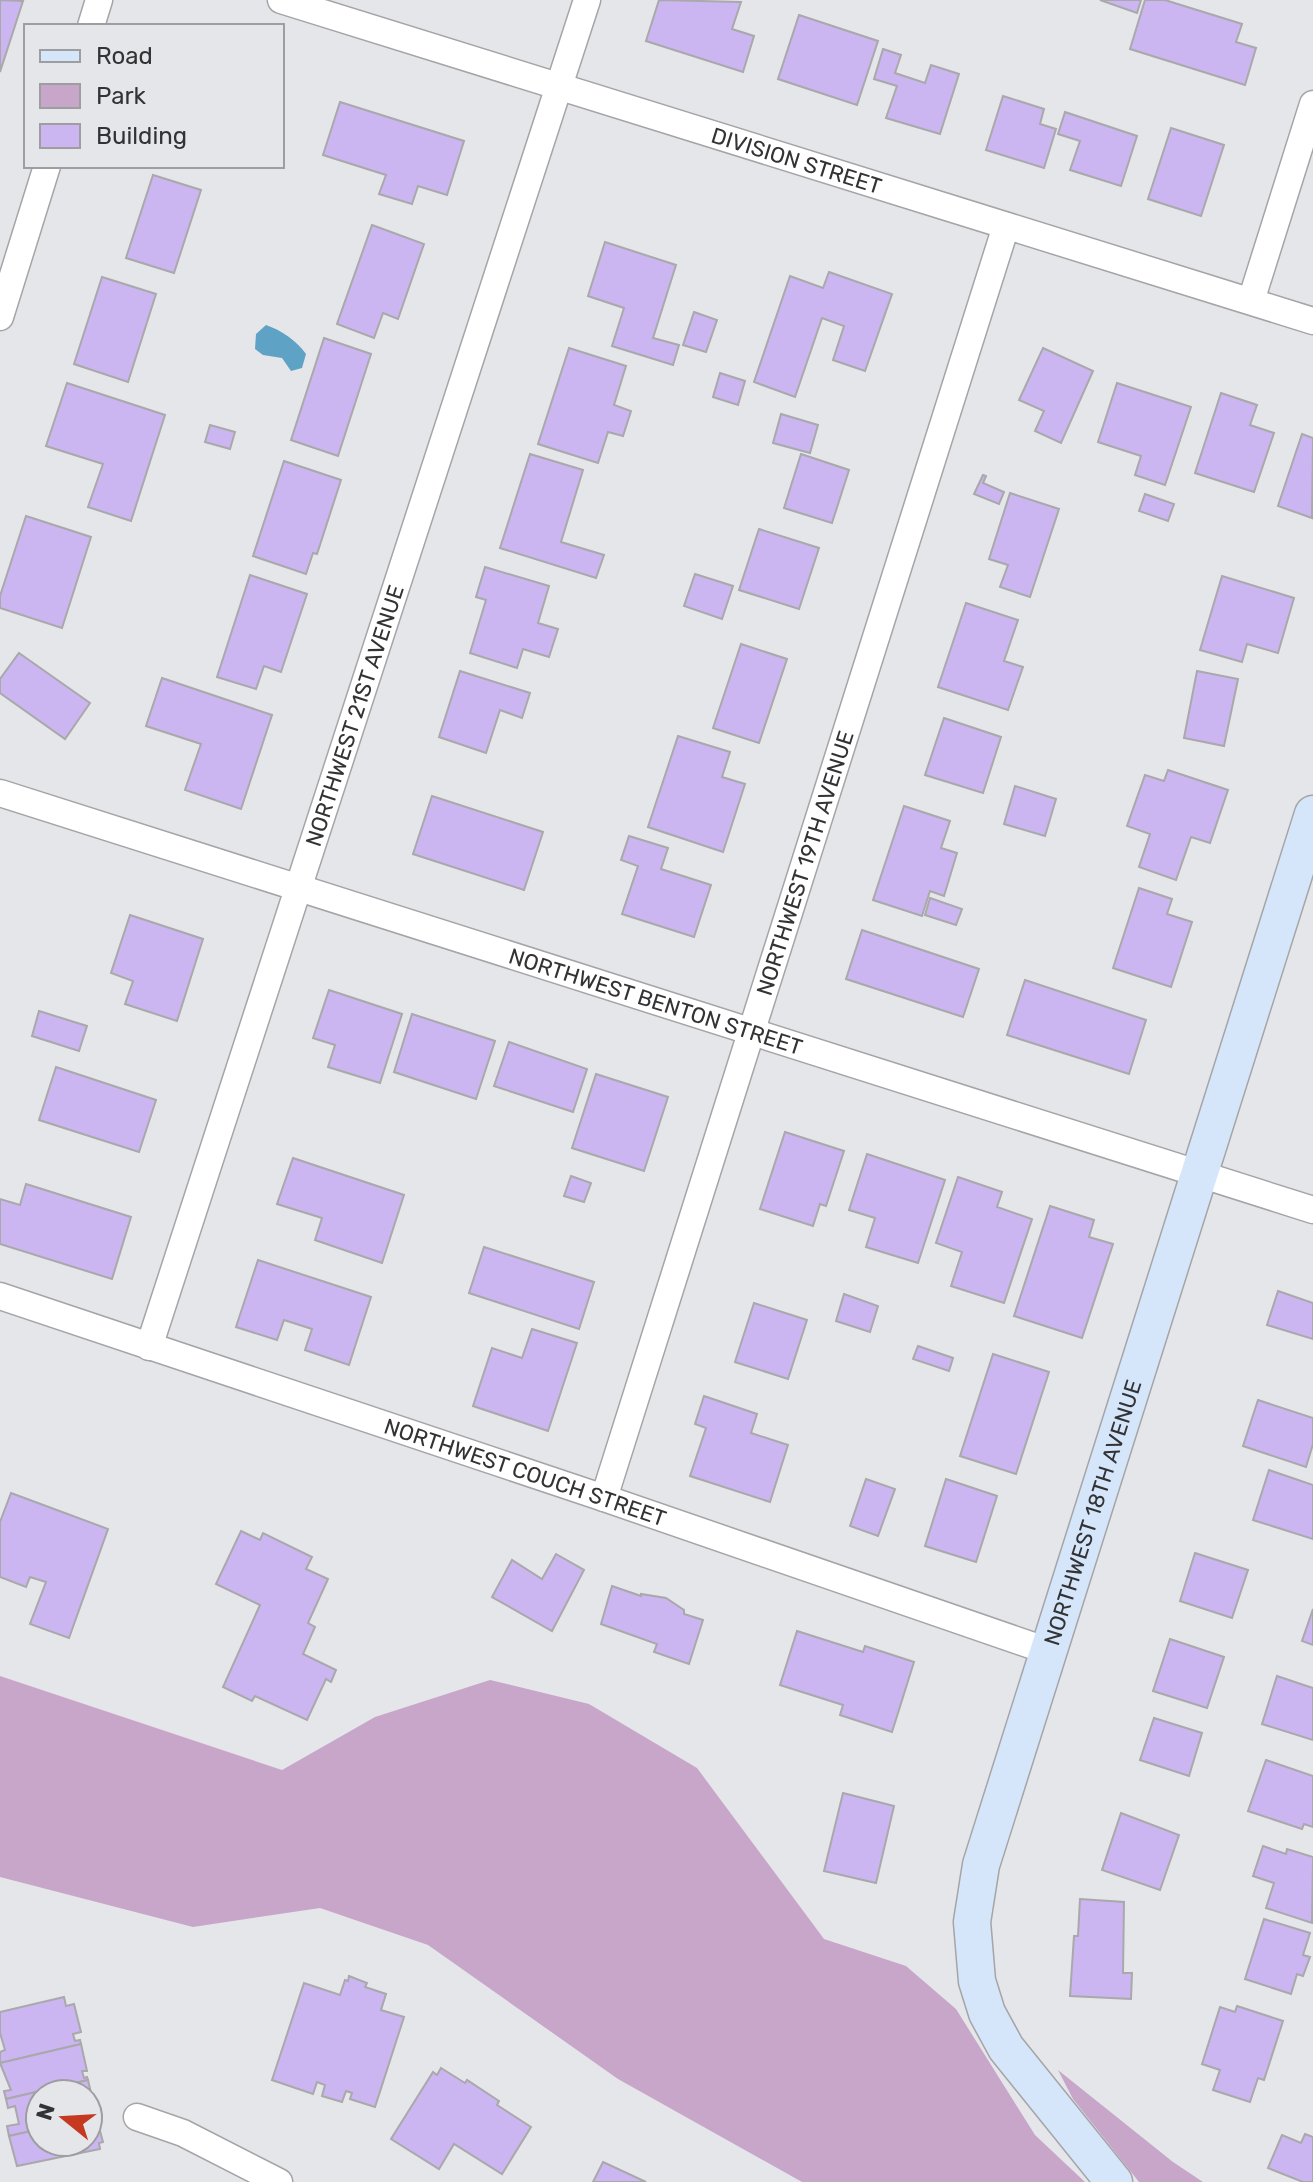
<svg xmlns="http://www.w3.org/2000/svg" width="1313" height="2182" font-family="Rubik,sans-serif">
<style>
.green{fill:#c7a6ca}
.water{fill:#5ea3c5}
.building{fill:#cbb6f2;stroke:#a9a8ab;stroke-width:2}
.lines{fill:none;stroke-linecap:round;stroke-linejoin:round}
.street-casing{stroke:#a5a5a8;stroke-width:29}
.secondary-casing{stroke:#a5a5a8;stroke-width:39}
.street{stroke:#fff;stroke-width:26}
.secondary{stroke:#d5e6fb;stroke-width:36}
.labels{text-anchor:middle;stroke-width:6;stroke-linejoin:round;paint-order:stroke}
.street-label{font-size:22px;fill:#333335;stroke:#e5e6e9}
</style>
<rect width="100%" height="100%" fill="#e5e6e9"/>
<!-- green -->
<g class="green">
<path d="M0 1676 282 1770 375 1717 490 1680 589 1704 697 1768 824 1939 906 1966 956 2009 1035 2135 1085 2182H802L618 2079 428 1945 320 1908 193 1927 0 1877Z"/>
<path d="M1058 2070 1173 2162 1203 2182H1139L1073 2099Z"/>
</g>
<!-- water -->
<path class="water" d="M266 325C281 330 297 341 306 354L302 368 291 371 282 358 263 355 255 349 256 334Z"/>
<!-- building -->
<g class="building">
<path d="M0 0 23 1 0 72Z"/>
<path d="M659 0 741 2 732 29 754 36 743 72 646 41Z"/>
<path d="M1100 0H1141L1137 13Z"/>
<path d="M1145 0H1165L1242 24 1236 42 1256 48 1245 85 1130 49Z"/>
<path d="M799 15 878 41 857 105 778 79Z"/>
<path d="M883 49 901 55 895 73 925 83 931 65 959 74 940 134 886 118 897 86 874 79Z"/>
<path d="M1003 96 1044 109 1040 124 1056 129 1044 168 986 150Z"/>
<path d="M340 102 464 141 447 195 418 186 412 204 379 194 386 175 323 155Z"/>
<path d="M1065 112 1137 136 1121 186 1070 170 1080 141 1058 134Z"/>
<path d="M1171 128 1224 145 1201 216 1148 199Z"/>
<path d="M153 175 201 190 174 273 126 258Z"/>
<path d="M372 225 424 244 398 319 383 313 374 338 337 324Z"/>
<path d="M605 242 676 265 653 338 679 345 673 365 612 346 624 308 588 296Z"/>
<path d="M829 272 892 294 865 371 833 360 844 326 822 318 795 397 754 382 790 276 823 288Z"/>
<path d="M102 277 156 294 128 382 74 364Z"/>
<path d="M694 312 717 320 706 352 683 345Z"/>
<path d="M324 338 371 354 338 456 291 440Z"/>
<path d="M569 348 626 366 614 405 631 411 623 436 608 432 598 463 538 444Z"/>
<path d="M1043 348 1093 371 1061 443 1035 431 1044 411 1019 400Z"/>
<path d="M720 373 745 381 738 405 713 397Z"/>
<path d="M67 383 165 415 131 521 88 507 103 464 46 446Z"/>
<path d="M1117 383 1191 407 1165 485 1135 475 1141 456 1098 442Z"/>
<path d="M1221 393 1257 405 1250 425 1274 433 1254 492 1195 473Z"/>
<path d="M781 414 818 425 810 453 773 443Z"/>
<path d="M210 425 235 432 230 449 205 442Z"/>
<path d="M1302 434 1313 438 1312 518 1278 506Z"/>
<path d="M530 454 583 470 561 542 604 555 596 578 500 548Z"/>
<path d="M801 454 849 470 832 523 784 508Z"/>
<path d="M284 461 341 480 317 554 313 553 306 574 253 556Z"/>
<path d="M983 475 986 476 983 483 1004 492 999 504 974 494Z"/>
<path d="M1010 493 1059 509 1030 597 1000 587 1008 565 989 559Z"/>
<path d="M1145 494 1174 504 1168 521 1139 511Z"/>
<path d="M26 516 91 537 62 628 0 608V596Z"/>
<path d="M759 529 819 548 799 609 739 590Z"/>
<path d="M485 567 549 586 538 623 558 629 549 657 523 649 517 668 470 653 486 600 476 597Z"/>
<path d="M695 574 733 586 722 619 684 606Z"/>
<path d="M250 575 307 594 281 672 264 666 256 689 217 677Z"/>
<path d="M1222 576 1294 598 1278 653 1247 644 1242 662 1200 650Z"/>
<path d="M966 603 1018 620 1004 661 1023 667 1008 710 938 687Z"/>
<path d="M741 644 787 659 759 743 713 728Z"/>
<path d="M19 653 90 703 65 739 0 693V679Z"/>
<path d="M460 671 530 693 522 718 500 710 486 753 439 737Z"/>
<path d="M1197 671 1238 679 1224 746 1184 738Z"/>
<path d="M162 678 272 715 241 809 185 790 201 744 146 726Z"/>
<path d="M944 718 1001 737 983 793 925 775Z"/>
<path d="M678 736 730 752 722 777 745 784 723 852 648 827Z"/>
<path d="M1168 770 1228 790 1210 843 1191 837 1176 880 1139 867 1150 834 1127 826 1145 775 1164 781Z"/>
<path d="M1015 786 1056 799 1045 836 1004 824Z"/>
<path d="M432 796 543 832 524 890 413 854Z"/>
<path d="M904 806 950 821 941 848 957 853 944 896 930 891 922 916 873 900Z"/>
<path d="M629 836 668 848 661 869 711 885 694 937 622 914 638 866 621 860Z"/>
<path d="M1139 888 1172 899 1167 914 1192 922 1171 987 1113 968Z"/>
<path d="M930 898 962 909 956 925 925 915Z"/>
<path d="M130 915 203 939 177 1021 125 1004 133 981 111 973Z"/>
<path d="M862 930 979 969 963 1017 846 979Z"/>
<path d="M1025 980 1146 1020 1129 1074 1007 1035Z"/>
<path d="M329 990 402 1014 380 1083 328 1067 335 1045 313 1038Z"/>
<path d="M39 1011 87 1026 79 1051 32 1036Z"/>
<path d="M412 1014 495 1041 476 1099 394 1072Z"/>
<path d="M509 1042 587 1069 573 1112 494 1086Z"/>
<path d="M56 1067 156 1100 139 1152 39 1120Z"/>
<path d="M596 1074 668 1097 644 1171 572 1148Z"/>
<path d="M785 1132 844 1151 826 1206 820 1204 813 1226 760 1209Z"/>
<path d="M867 1154 945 1180 918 1263 866 1247 875 1218 849 1210Z"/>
<path d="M293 1158 404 1195 382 1263 315 1240 322 1218 277 1204Z"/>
<path d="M571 1176 591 1183 584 1202 564 1196Z"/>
<path d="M958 1177 1002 1192 997 1207 1032 1219 1004 1303 951 1286 962 1252 936 1243Z"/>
<path d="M26 1184 131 1217 112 1279 0 1244V1199L20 1205Z"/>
<path d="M1050 1206 1094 1220 1089 1237 1113 1244 1082 1338 1014 1316Z"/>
<path d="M484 1247 594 1282 579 1329 469 1293Z"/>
<path d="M258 1260 371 1297 349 1365 305 1350 312 1329 284 1320 277 1340 236 1327Z"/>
<path d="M1278 1291 1313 1303V1339L1267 1325Z"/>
<path d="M844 1294 878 1306 870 1332 836 1321Z"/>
<path d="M754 1303 807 1320 788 1379 735 1362Z"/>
<path d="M532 1329 577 1343 548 1431 473 1406 492 1348 522 1358Z"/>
<path d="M918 1346 953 1358 949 1371 913 1359Z"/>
<path d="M993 1354 1049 1372 1016 1474 960 1456Z"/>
<path d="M704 1396 757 1414 751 1433 788 1445 770 1502 690 1476 706 1428 695 1424Z"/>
<path d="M1258 1400 1313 1418V1444L1306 1467 1243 1446Z"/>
<path d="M1269 1470 1313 1485V1539L1253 1520Z"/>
<path d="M866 1479 895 1489 878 1536 850 1526Z"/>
<path d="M946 1479 997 1496 976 1562 925 1546Z"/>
<path d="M11 1493 108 1529 69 1638 30 1624 46 1582 30 1577 26 1587 0 1577V1522Z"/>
<path d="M241 1531 260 1540 263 1533 312 1557 306 1569 328 1579 308 1623 315 1627 303 1654 336 1670 331 1682 326 1679 307 1720 255 1696 252 1701 223 1687 260 1605 216 1584Z"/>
<path d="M1195 1553 1248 1570 1232 1618 1180 1601Z"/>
<path d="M556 1554 584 1570 552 1631 492 1597 512 1560 542 1579Z"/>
<path d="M612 1586 641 1596V1594L666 1598 684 1610V1614L703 1620 689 1664 654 1652 657 1644 601 1624Z"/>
<path d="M1313 1609V1645L1302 1641Z"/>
<path d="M797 1631 863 1652 865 1646 914 1662 892 1732 840 1715 843 1705 780 1685Z"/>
<path d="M1170 1639 1224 1657 1207 1708 1153 1691Z"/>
<path d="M1277 1676 1313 1688V1740L1262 1724Z"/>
<path d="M1154 1718 1202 1733 1189 1776 1140 1760Z"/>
<path d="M1266 1760 1313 1776V1827L1304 1824 1302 1829 1248 1811Z"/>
<path d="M843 1793 894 1806 876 1883 824 1871Z"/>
<path d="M1121 1813 1179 1835 1160 1890 1102 1870Z"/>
<path d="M1263 1846 1286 1854 1287 1849 1313 1857 1312 1923 1266 1908 1274 1883 1253 1876Z"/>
<path d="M1080 1899 1124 1902 1123 1973H1132L1131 1999 1070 1996 1074 1936H1078Z"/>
<path d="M1264 1919 1310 1933 1303 1955 1310 1957 1303 1976 1297 1974 1291 1994 1245 1979Z"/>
<path d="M349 1976 367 1983 365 1987 386 1994 381 2010 404 2017 375 2107 350 2099 352 2093 346 2091 342 2102 322 2096 325 2085 317 2082 313 2094 272 2080 304 1983 340 1995 345 1980 348 1981Z"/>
<path d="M64 1997 66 2006 74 2004 81 2032 73 2034 75 2041 80 2040 81 2044 0 2063V2052L5 2050 0 2033V2012Z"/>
<path d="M1237 2006 1283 2021 1264 2080 1258 2078 1250 2102 1213 2090 1220 2070 1202 2064 1220 2007 1235 2012Z"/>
<path d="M81 2044 87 2071H82L84 2078 87 2077 88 2080 6 2099 4 2091 11 2090 0 2063Z"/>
<path d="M441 2068 465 2083 467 2080 499 2101 497 2105 531 2127 502 2174 454 2144 439 2169 391 2139 433 2072 437 2075Z"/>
<path d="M88 2080 94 2106 90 2108 92 2114 96 2113V2116L88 2118V2094H40V2129L9 2136 7 2126 19 2124 15 2106 8 2108 6 2099Z"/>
<path d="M96 2116 103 2142 99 2143 100 2149 17 2166 9 2136 40 2129V2142H88V2118Z"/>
<path d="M1305 2134 1313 2137V2182H1303L1268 2168 1282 2135 1301 2143Z"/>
<path d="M603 2162 646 2182H593Z"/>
</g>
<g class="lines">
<!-- street casing -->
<g class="street-casing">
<g id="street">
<path id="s1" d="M281 0 1313 321"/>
<path d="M91 26 99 0"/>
<path d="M1251 301 1313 104"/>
<path d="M0 317 47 166"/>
<path id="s2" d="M0 793 1313 1210"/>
<path id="s3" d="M0 1296 604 1498 1048 1651"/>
<path id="s4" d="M149 1347 587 0"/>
<path id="s5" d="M604 1498 1006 226"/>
<path d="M137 2117 183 2133 279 2182"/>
</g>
</g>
<!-- secondary casing -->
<g class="secondary-casing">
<g id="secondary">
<path id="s6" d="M1114 2182 1006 2048 987 2013 977 1981 972 1922 981 1865 1313 814"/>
</g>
</g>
<!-- street -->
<use href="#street" class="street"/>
<!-- secondary -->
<use href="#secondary" class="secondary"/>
</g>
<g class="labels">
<!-- street labels -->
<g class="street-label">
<text dy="8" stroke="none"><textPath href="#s1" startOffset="540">DIVISION STREET</textPath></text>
<text dy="8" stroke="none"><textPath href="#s4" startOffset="664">NORTHWEST 21ST AVENUE</textPath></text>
<text dy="8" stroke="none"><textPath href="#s5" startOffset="666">NORTHWEST 19TH AVENUE</textPath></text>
<text dy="8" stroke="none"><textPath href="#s2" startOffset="688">NORTHWEST BENTON STREET</textPath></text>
<text dy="8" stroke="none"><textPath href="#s3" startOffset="554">NORTHWEST COUCH STREET</textPath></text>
<text dy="8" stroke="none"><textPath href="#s6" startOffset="732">NORTHWEST 18TH AVENUE</textPath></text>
</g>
</g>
<!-- legend -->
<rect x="24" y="24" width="260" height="144" fill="#e5e6e9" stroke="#9e9ea1" stroke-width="2"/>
<rect x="40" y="50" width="40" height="12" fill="#d5e6fb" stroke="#9e9ea1" stroke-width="2"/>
<text x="96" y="64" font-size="24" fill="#333335">Road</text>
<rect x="40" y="84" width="40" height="24" fill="#c7a6ca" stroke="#9e9ea1" stroke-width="2"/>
<text x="96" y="104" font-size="24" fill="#333335">Park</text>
<rect x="40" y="124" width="40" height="24" fill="#cbb6f2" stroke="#9e9ea1" stroke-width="2"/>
<text x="96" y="144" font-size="24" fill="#333335">Building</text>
<!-- north arrow -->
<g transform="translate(64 2118) rotate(288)"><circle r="38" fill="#e5e6e9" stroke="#9e9ea1" stroke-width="2"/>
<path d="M0-6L14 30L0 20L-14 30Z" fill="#c4391f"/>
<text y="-12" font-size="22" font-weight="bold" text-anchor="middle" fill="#333335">N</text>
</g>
</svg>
